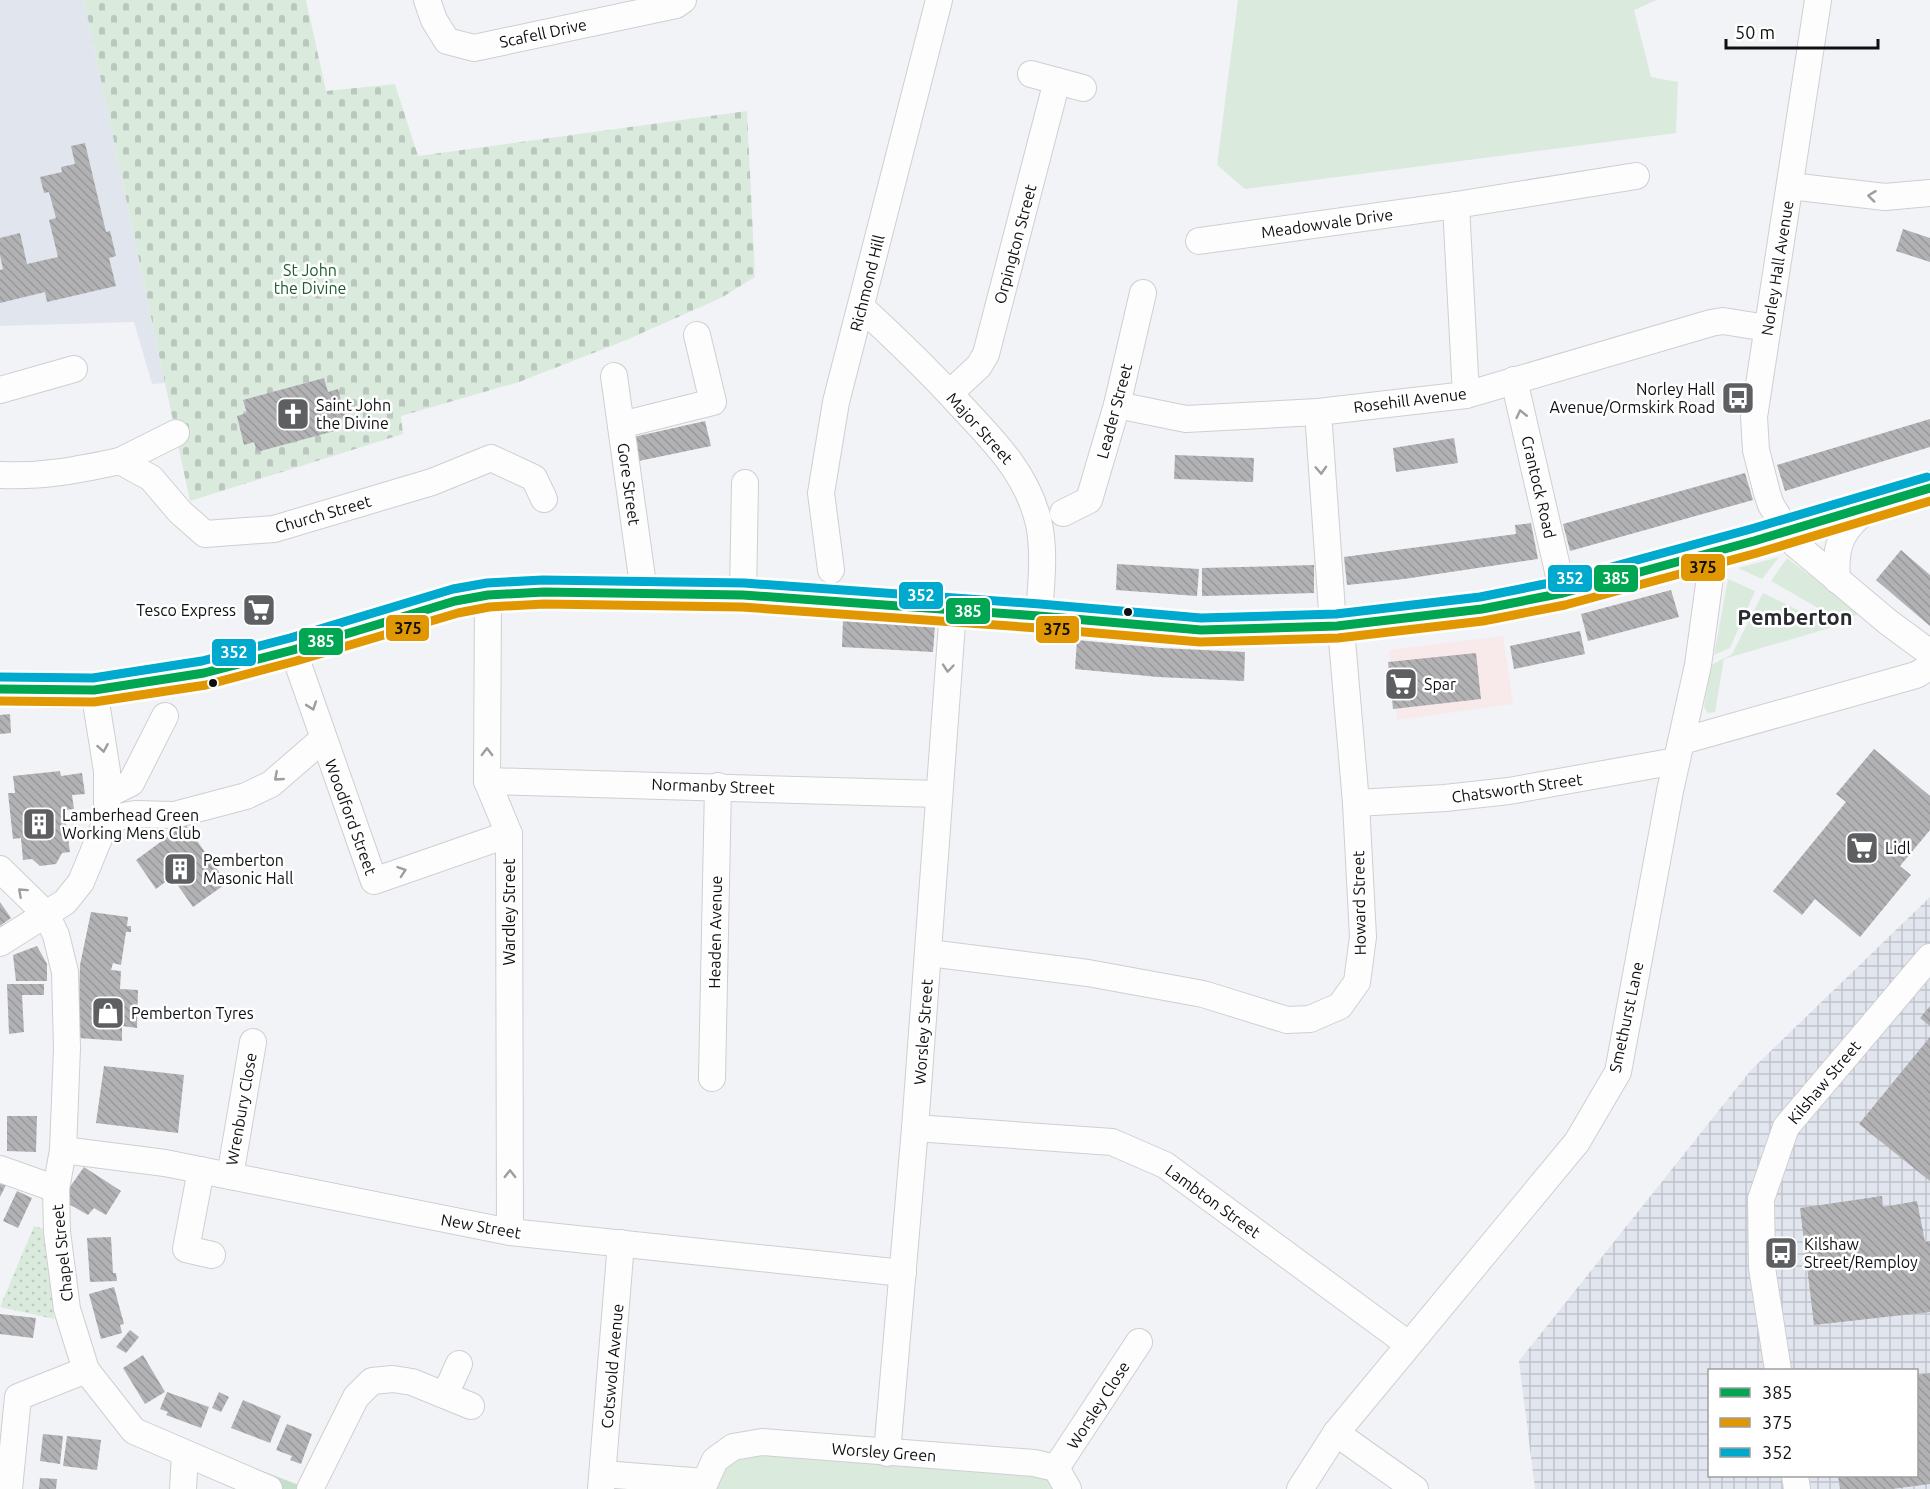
<svg xmlns="http://www.w3.org/2000/svg" width="1930" height="1489" font-family="Ubuntu,sans-serif">
<style>
.commercial{fill:#f8e9ea}
.industrial{fill:url(#industrial-grid);fill-rule:evenodd}
.built{fill:#e1e5ee}
.grass{fill:#daebde}
.forest{fill:url(#forest-crowns)}
.cemetery{fill:url(#cemetery-stones)}
.park{fill:url(#park-dots)}
.building{fill:url(#building-back-hatch)}
.lines{fill:none;stroke-linecap:round;stroke-linejoin:round}
.minor-casing{stroke:#cfcfd2;stroke-width:28}
.highway-casing{stroke:#cfd0d1;stroke-width:36}
.minor{stroke:#fdfdfe;stroke-width:26}
.highway{stroke:#efe2e3;stroke-width:33}
.bus-1-casing{stroke:#fff;stroke-width:14}
.bus-2-casing{stroke:#fff;stroke-width:14}
.bus-3-casing{stroke:#fff;stroke-width:14}
.bus-1{stroke:#00a651;stroke-width:9}
.bus-2{stroke:#e09702;stroke-width:9}
.bus-3{stroke:#00a9ce;stroke-width:9}
.oneway{stroke:#9e9ea0}
.bus-dot{fill:#0f1012;stroke:#fff;stroke-width:2}
.labels{text-anchor:middle;stroke-width:5;stroke-linejoin:round;paint-order:stroke}
.street-label{font-size:16px;fill:#0f1012;stroke:#fff}
.park-label{font-size:16px;fill:#1f5d30;stroke:#fff}
.poi-label{font-size:16px;fill:#0f1012;stroke:#fff;text-anchor:start}
.district-label{font-size:22px;font-weight:bold;fill:#292b30;stroke:#fff}
.line-badge{stroke:#fff;stroke-width:2}
.badge-label{font-size:16px;text-anchor:middle;font-weight:bold;fill:#fff}
.pale-badge-label{font-size:16px;text-anchor:middle;font-weight:bold;fill:#111}
</style>
<defs>
<pattern id="industrial-grid" width="8" height="8" patternUnits="userSpaceOnUse" patternTransform="scale(1.5)"><rect width="8" height="8" fill="#e1e5ee"/><path d="M0 4h8M4 0v8" fill="none" stroke="#c0c3cb"/></pattern>
<pattern id="forest-crowns" width="20" height="18" patternUnits="userSpaceOnUse" patternTransform="scale(1.5)"><rect width="20" height="18" fill="#c6decc"/><path d="M2 6a3 3 0 1 1 6 0M12 15a3 3 0 1 1 6 0" fill="none" stroke="#a9bdae"/></pattern>
<pattern id="cemetery-stones" width="16" height="16" patternUnits="userSpaceOnUse" patternTransform="scale(1.5)"><rect width="16" height="16" fill="#daebde"/><path d="M2 7V4a2 2 0 0 1 4 0v3zM10 15v-3a2 2 0 0 1 4 0v3z" fill="#bac8bd"/></pattern>
<pattern id="park-dots" width="8" height="8" patternUnits="userSpaceOnUse" patternTransform="scale(1.5)"><rect width="8" height="8" fill="#daebde"/><path d="M2 2h.1M6 6h.1" fill="none" stroke="#bac8bd" stroke-width="1.8" stroke-linecap="round"/></pattern>
<pattern id="building-back-hatch" width="6" height="6" patternUnits="userSpaceOnUse" patternTransform="scale(1.5)"><rect width="6" height="6" fill="#b2b2b5"/><path d="M-1 5l2 2M0 0l6 6M5-1l2 2" fill="none" stroke="#98989b"/></pattern>
</defs>
<rect width="100%" height="100%" fill="#f2f3f7"/>
<!-- commercial -->
<path class="commercial" d="M1503 636 1513 704 1397 720 1389 650Z"/>
<!-- industrial -->
<path class="industrial" d="M1930 897V1489H1535L1519 1361 1751 1070ZM1710 1370H1916V1476H1710Z"/>
<!-- built -->
<path class="built" d="M0 0H84L165 383 152 384 134 322 0 326Z"/>
<!-- grass -->
<g class="grass">
<path d="M1238 0H1657L1634 10 1651 77 1678 82 1676 133 1245 189 1217 165Z"/>
<path d="M1779 557 1762 579 1738 568Z"/>
<path d="M1787 558 1861 614 1845 618 1832 616 1771 581Z"/>
<path d="M1728 579 1755 591 1730 648 1714 655Z"/>
<path d="M1763 593 1833 627 1724 659 1715 712 1708 713 1704 707 1711 665 1732 654Z"/>
<path d="M733 1447 1034 1463 1068 1489H708Z"/>
</g>
<!-- forest -->
<path class="forest" d="M260 1470 309 1489H259Z"/>
<!-- cemetery -->
<path class="cemetery" d="M84 0H306L326 91 395 84 418 156 747 111 755 277 721 298 624 341 519 382 401 416 403 434 190 501Z"/>
<!-- park -->
<path class="park" d="M34 1226 47 1230 54 1319 0 1307Z"/>
<!-- building -->
<g class="building">
<path d="M85 143 106 232 110 231 116 256 109 258 116 286 47 302 45 292 0 303V270L3 269 0 255V238L20 233 27 264 58 257 49 220 56 218 49 192 44 193 40 177 62 172 61 167 75 164 71 146Z"/>
<path d="M1903 229 1930 238V262L1896 251Z"/>
<path d="M324 378 328 392 338 389 345 416 335 419 338 430 257 452 254 442 244 445 237 416 247 413 243 400Z"/>
<path d="M1930 419V447L1785 491 1777 465Z"/>
<path d="M705 421 711 446 634 462 629 438Z"/>
<path d="M1454 438 1458 463 1396 472 1393 448Z"/>
<path d="M1175 455 1254 458 1253 482 1174 479Z"/>
<path d="M1745 473 1753 500 1570 551 1563 524Z"/>
<path d="M1531 523 1538 559 1404 579 1347 585 1344 557 1516 534 1515 525Z"/>
<path d="M1901 550 1930 575V626L1876 580Z"/>
<path d="M1117 564 1199 569 1197 596 1116 590Z"/>
<path d="M1314 565V593L1202 596V568Z"/>
<path d="M1671 590 1679 617 1588 641 1581 614Z"/>
<path d="M843 620 935 625 933 652 842 647Z"/>
<path d="M1580 631 1585 654 1514 669 1510 646Z"/>
<path d="M1077 640 1161 648 1245 652 1244 681 1158 677 1075 669Z"/>
<path d="M1476 653 1481 699 1393 709 1388 662Z"/>
<path d="M10 714 11 733 0 734V715Z"/>
<path d="M1874 749 1930 796V830L1900 866 1911 875 1860 937 1815 899 1802 915 1773 891 1846 802 1836 794Z"/>
<path d="M60 771 61 776 82 773 85 794 72 795 74 809 64 810 70 852 62 853 56 864 40 866 32 859 23 860 21 838 13 839 8 793H15L13 776Z"/>
<path d="M185 824 227 883 193 907 172 877 156 889 136 860Z"/>
<path d="M0 902 11 918 0 926Z"/>
<path d="M91 912 128 917 127 926H131V932H126L121 965 113 963 111 970 121 971 120 989 138 990 137 1028 122 1026V1041L78 1038 80 965Z"/>
<path d="M37 946 47 964V981H16L13 955Z"/>
<path d="M7 984H44V995H22L24 1032 9 1034Z"/>
<path d="M1930 1006V1026L1920 1018Z"/>
<path d="M1930 1037V1181L1859 1124Z"/>
<path d="M104 1066 184 1075 178 1133 96 1123Z"/>
<path d="M7 1116H37L36 1152 7 1151Z"/>
<path d="M84 1167 121 1191 106 1215 94 1208 88 1215 67 1203V1191Z"/>
<path d="M0 1184 6 1185 0 1197Z"/>
<path d="M17 1191 32 1198 18 1228 3 1221Z"/>
<path d="M1882 1196 1883 1207 1917 1201 1925 1242 1930 1241V1312L1814 1325 1800 1208Z"/>
<path d="M111 1237 113 1273H116L117 1281 90 1282 87 1238Z"/>
<path d="M114 1287 124 1324 120 1325 122 1333 101 1339 89 1294Z"/>
<path d="M0 1314 36 1318 33 1338 0 1334Z"/>
<path d="M130 1330 139 1337 126 1353 116 1347Z"/>
<path d="M143 1355 165 1392 145 1404 123 1368Z"/>
<path d="M1930 1373V1484L1892 1489H1840L1838 1476H1917V1375Z"/>
<path d="M167 1392 209 1407 201 1428 166 1415 168 1412 160 1409Z"/>
<path d="M219 1392 229 1397 221 1412 212 1408Z"/>
<path d="M243 1400 281 1416 270 1443 231 1428Z"/>
<path d="M287 1424 312 1434 301 1464 290 1460 292 1456 276 1450Z"/>
<path d="M43 1434 63 1436 60 1464 40 1461Z"/>
<path d="M67 1436 101 1440 97 1470 63 1466Z"/>
<path d="M40 1478 57 1479 56 1489H39Z"/>
</g>
<g class="lines">
<!-- minor casing -->
<g class="minor-casing">
<g id="minor">
<path d="M427 0 434 20 447 41 474 48 676 5 683 0"/>
<path d="M1818 0 1754 417 1756 450 1767 493 1771 505 1795 544 1888 622 1930 653"/>
<path d="M1031 74 1083 88"/>
<path d="M1790 186 1885 197 1930 193"/>
<path d="M1456 205 1466 395"/>
<path d="M1199 241 1456 205 1636 176"/>
<path d="M861 307C896 339 930 372 962 407 995 442 1028 475 1039 524 1045 554 1041 585 1039 616"/>
<path d="M614 376 644 592"/>
<path d="M1514 380 1563 593"/>
<path d="M0 390 74 369"/>
<path d="M950 393 979 366 986 354 1057 81"/>
<path d="M1117 405 1186 419 1318 412 1466 395 1711 323 1723 321 1767 328"/>
<path d="M621 425 713 402 697 335"/>
<path d="M120 461 176 433"/>
<path d="M0 475C43 477 78 470 120 461L151 478 180 512 205 534 274 529 432 482 491 458 534 478 544 499"/>
<path d="M1063 513 1089 500 1117 405 1143 293"/>
<path d="M831 570 821 493 836 402 939 0"/>
<path d="M1837 580C1834 544 1842 528 1871 507"/>
<path d="M488 595 487 781 509 834 510 1232"/>
<path d="M743 595 745 483"/>
<path d="M293 650 374 881 509 834"/>
<path d="M1682 741 1916 675 1930 667"/>
<path d="M487 781 938 794"/>
<path d="M108 794 131 783 165 716"/>
<path d="M1356 803 1445 798 1509 791 1676 761"/>
<path d="M107 819 135 814 174 815 246 796 271 784 323 739"/>
<path d="M0 869 46 914 56 935 65 972 67 1048 63 1150 56 1189 57 1232 67 1309 86 1370 134 1431 269 1489"/>
<path d="M0 943 65 902 81 882 107 819V771L94 690"/>
<path d="M929 953 1088 973 1203 994 1287 1020 1310 1019 1340 1006 1357 982 1363 937 1356 803 1342 640 1332 611 1318 412"/>
<path d="M712 1078 718 786"/>
<path d="M915 1128 1112 1142 1165 1165 1408 1344"/>
<path d="M63 1150 165 1163 510 1232 903 1273"/>
<path d="M0 1169 56 1189"/>
<path d="M201 1170 186 1249 212 1255"/>
<path d="M230 1176 253 1042"/>
<path d="M1778 1370 1762 1268 1761 1199 1786 1127 1930 957"/>
<path d="M445 1395 459 1364"/>
<path d="M1336 1433 1415 1489"/>
<path d="M887 1453 915 1128 953 610"/>
<path d="M1056 1468 1139 1342"/>
<path d="M603 1474 705 1482"/>
<path d="M1795 1476 1797 1489"/>
<path d="M705 1482 715 1460 733 1447 762 1442 1034 1463 1056 1468 1068 1489"/>
<path d="M9 1489 18 1397 86 1370"/>
<path d="M183 1489 185 1454"/>
<path d="M310 1489 356 1397 372 1381 393 1379 412 1382 471 1406"/>
<path d="M601 1489 621 1243"/>
<path d="M1300 1489 1336 1433 1577 1142 1618 1072 1670 791 1698 665 1710 577V568L1705 554"/>
</g>
</g>
<!-- highway casing -->
<g class="highway-casing">
<path id="highway" d="M0 689 65 691 94 690 204 673 293 650 455 601 488 595 544 592 743 595 1039 616 1201 630 1337 626 1482 609 1563 593 1754 541 1930 488"/>
</g>
<!-- minor -->
<use href="#minor" class="minor"/>
<!-- highway -->
<use href="#highway" class="highway"/>
<!-- bus-1 casing -->
<g class="bus-1-casing">
<path id="bus-1" d="M0 689 94 690 204 673 293 650 455 601 488 595 544 592 743 595 1039 616 1201 630 1337 626 1482 609 1563 593 1754 541 1930 488"/>
</g>
<!-- bus-2 casing -->
<g class="bus-2-casing">
<path id="bus-2" d="M0 701 94 702 206 685 296 661 458 613 489 607 544 604 742 607 1038 628 1200 642 1338 638 1483 621 1565 605 1757 553 1930 501"/>
</g>
<!-- bus-3 casing -->
<g class="bus-3-casing">
<path id="bus-3" d="M0 677 93 678 202 661 290 638 453 589 487 583 543 580 744 583 1040 604 1201 618 1336 614 1480 597 1560 581 1751 529 1927 477"/>
</g>
<!-- bus-1 -->
<use href="#bus-1" class="bus-1"/>
<!-- bus-2 -->
<use href="#bus-2" class="bus-2"/>
<!-- bus-3 -->
<use href="#bus-3" class="bus-3"/>
</g>
<!-- one-way arrows -->
<defs><path id="oneway-chevron" d="M-2-3.5L2.5 0L-2 3.5" fill="none" stroke-width="1.6" stroke-linecap="round" stroke-linejoin="round" transform="scale(1.5)"/></defs>
<g class="oneway">
<use href="#oneway-chevron" transform="translate(1872 196) rotate(-173)"/>
<use href="#oneway-chevron" transform="translate(1521 414) rotate(-103)"/>
<use href="#oneway-chevron" transform="translate(1321 470) rotate(87)"/>
<use href="#oneway-chevron" transform="translate(948 668) rotate(95)"/>
<use href="#oneway-chevron" transform="translate(312 706) rotate(71)"/>
<use href="#oneway-chevron" transform="translate(103 748) rotate(80)"/>
<use href="#oneway-chevron" transform="translate(487 752) rotate(-90)"/>
<use href="#oneway-chevron" transform="translate(278 777) rotate(139)"/>
<use href="#oneway-chevron" transform="translate(402 871) rotate(-19)"/>
<use href="#oneway-chevron" transform="translate(22 892) rotate(-138)"/>
<use href="#oneway-chevron" transform="translate(510 1174) rotate(-90)"/>
</g>
<!-- icons -->
<defs>
<g id="bus-square" transform="scale(1.725)"><rect x="-9" y="-9" width="18" height="18" rx="4" fill="#5e5f62" stroke="#fff"/><path d="M-5-6H5V4H4V6H2V4H-2V6H-4V4H-5ZM-3.5-4V0h7V-4ZM-3.5 1.2v1.5H-2V1.2ZM2 1.2v1.5H3.5V1.2Z" fill="#fff"/></g>
<g id="church-square" transform="scale(1.725)"><rect x="-9" y="-9" width="18" height="18" rx="4" fill="#5e5f62" stroke="#fff"/><path d="M-1.2-6h2.4v3.5h3.3v2.4h-3.3V6h-2.4V-.1h-3.3v-2.4h3.3Z" fill="#fff"/></g>
<g id="supermarket-square" transform="scale(1.725)"><rect x="-9" y="-9" width="18" height="18" rx="4" fill="#5e5f62" stroke="#fff"/><path d="M-6-5.5h2.5l.6 2H6L4.5 2H-2.5L-4.4-4H-6ZM-1.5 3.2a1.3 1.3 0 1 0 .1 0ZM3 3.2a1.3 1.3 0 1 0 .1 0Z" fill="#fff"/></g>
<g id="building-square" transform="scale(1.725)"><rect x="-9" y="-9" width="18" height="18" rx="4" fill="#5e5f62" stroke="#fff"/><path d="M-4-6H4V6H1V3H-1V6H-4ZM-2.5-4.3h1.7v1.8h-1.7ZM.8-4.3h1.7v1.8H.8ZM-2.5-1h1.7V.8h-1.7ZM.8-1h1.7V.8H.8Z" fill="#fff"/></g>
<g id="shop-square" transform="scale(1.725)"><rect x="-9" y="-9" width="18" height="18" rx="4" fill="#5e5f62" stroke="#fff"/><path d="M-5-2.5h2.3a2.7 3.5 0 0 1 5.4 0H5L5.5 6h-11ZM-1.5-2.5h3a1.5 2.3 0 0 0-3 0Z" fill="#fff"/></g>
</defs>
<g fill-rule="evenodd">
<use href="#bus-square" x="1738" y="398"/>
<use href="#church-square" x="293" y="414"/>
<use href="#supermarket-square" x="259" y="610"/>
<use href="#supermarket-square" x="1401" y="684"/>
<use href="#building-square" x="39" y="824"/>
<use href="#supermarket-square" x="1862" y="848"/>
<use href="#building-square" x="180" y="869"/>
<use href="#shop-square" x="108" y="1013"/>
<use href="#bus-square" x="1781" y="1253"/>
</g>
<!-- markers -->
<g class="bus-dot">
<circle cx="1128" cy="612" r="5"/>
<circle cx="213" cy="683" r="5"/>
</g>
<g class="labels">
<!-- street labels -->
<g class="street-label">
<text transform="translate(543 33) rotate(-12)" y="6">Scafell Drive</text>
<text transform="translate(1327 223) rotate(-8)" y="6">Meadowvale Drive</text>
<text transform="translate(1015 244) rotate(-75)" y="6">Orpington Street</text>
<text transform="translate(1777 268) rotate(-81)" y="6">Norley Hall Avenue</text>
<text transform="translate(867 283) rotate(-76)" y="6">Richmond Hill</text>
<text transform="translate(1410 400) rotate(-7)" y="6">Rosehill Avenue</text>
<text transform="translate(1114 411) rotate(-75)" y="6">Leader Street</text>
<text transform="translate(980 428) rotate(48)" y="6">Major Street</text>
<text transform="translate(629 484) rotate(82)" y="6">Gore Street</text>
<text transform="translate(1539 487) rotate(77)" y="6">Crantock Road</text>
<text transform="translate(323 514) rotate(-16)" y="6">Church Street</text>
<text transform="translate(713 786) rotate(2)" y="6">Normanby Street</text>
<text transform="translate(1517 788) rotate(-8)" y="6">Chatsworth Street</text>
<text transform="translate(351 817) rotate(70)" y="6">Woodford Street</text>
<text transform="translate(1359 903) rotate(-91)" y="6">Howard Street</text>
<text transform="translate(509 912) rotate(-90)" y="6">Wardley Street</text>
<text transform="translate(715 932) rotate(-89)" y="6">Headen Avenue</text>
<text transform="translate(1626 1017) rotate(-78)" y="6">Smethurst Lane</text>
<text transform="translate(923 1032) rotate(-86)" y="6">Worsley Street</text>
<text transform="translate(1824 1082) rotate(-50)" y="6">Kilshaw Street</text>
<text transform="translate(241 1109) rotate(-80)" y="6">Wrenbury Close</text>
<text transform="translate(1213 1201) rotate(36)" y="6">Lambton Street</text>
<text transform="translate(481 1226) rotate(10)" y="6">New Street</text>
<text transform="translate(62 1253) rotate(-96)" y="6">Chapel Street</text>
<text transform="translate(612 1366) rotate(-85)" y="6">Cotswold Avenue</text>
<text transform="translate(1098 1405) rotate(-57)" y="6">Worsley Close</text>
<text transform="translate(884 1452) rotate(4)" y="6">Worsley Green</text>
</g>
<!-- park labels -->
<g class="park-label">
<text x="310" y="276">St John<tspan x="310" dy="18">the Divine</tspan></text>
</g>
<!-- poi labels -->
<g class="poi-label">
<text x="1715" y="395" text-anchor="end">Norley Hall<tspan x="1715" dy="18">Avenue/Ormskirk Road</tspan></text>
<text x="316" y="411">Saint John<tspan x="316" dy="18">the Divine</tspan></text>
<text x="236" y="616" text-anchor="end">Tesco Express</text>
<text x="1424" y="690">Spar</text>
<text x="62" y="821">Lamberhead Green<tspan x="62" dy="18">Working Mens Club</tspan></text>
<text x="1885" y="854">Lidl</text>
<text x="203" y="866">Pemberton<tspan x="203" dy="18">Masonic Hall</tspan></text>
<text x="131" y="1019">Pemberton Tyres</text>
<text x="1804" y="1250">Kilshaw<tspan x="1804" dy="18">Street/Remploy</tspan></text>
</g>
<!-- district labels -->
<g class="district-label">
<text x="1795" y="625">Pemberton</text>
</g>
</g>
<g class="line-badge">
<rect x="1680" y="553" width="46" height="29" rx="6" fill="#e09702"/>
<rect x="1547" y="564" width="46" height="29" rx="6" fill="#00a9ce"/>
<rect x="1593" y="564" width="46" height="29" rx="6" fill="#00a651"/>
<rect x="898" y="581" width="46" height="29" rx="6" fill="#00a9ce"/>
<rect x="945" y="597" width="46" height="28" rx="6" fill="#00a651"/>
<rect x="385" y="614" width="45" height="28" rx="6" fill="#e09702"/>
<rect x="1035" y="615" width="45" height="29" rx="6" fill="#e09702"/>
<rect x="298" y="627" width="46" height="29" rx="6" fill="#00a651"/>
<rect x="211" y="638" width="46" height="29" rx="6" fill="#00a9ce"/>
</g>
<g class="badge-label">
<text x="1570" y="584">352</text>
<text x="1616" y="584">385</text>
<text x="921" y="601">352</text>
<text x="968" y="617">385</text>
<text x="321" y="647">385</text>
<text x="234" y="658">352</text>
</g>
<g class="pale-badge-label">
<text x="1703" y="573">375</text>
<text x="408" y="634">375</text>
<text x="1057" y="635">375</text>
</g>
<!-- legend -->
<rect x="1708" y="1369" width="210" height="108" fill="#ffffff" stroke="#9f9fa0" stroke-width="1.5"/>
<rect x="1720" y="1388" width="30" height="9" fill="#00a651" stroke="#9f9fa0" stroke-width="1.5"/>
<text x="1762" y="1399" font-size="18" fill="#0f1012">385</text>
<rect x="1720" y="1418" width="30" height="9" fill="#e09702" stroke="#9f9fa0" stroke-width="1.5"/>
<text x="1762" y="1429" font-size="18" fill="#0f1012">375</text>
<rect x="1720" y="1448" width="30" height="9" fill="#00a9ce" stroke="#9f9fa0" stroke-width="1.5"/>
<text x="1762" y="1459" font-size="18" fill="#0f1012">352</text>
<!-- scale -->
<path d="M1726 39v9h152v-9" fill="none" stroke="#0f1012" stroke-width="3"/>
<text x="1735" y="39" font-size="18" fill="#0f1012" stroke="#ffffff" stroke-width="4.5" paint-order="stroke">50 m</text>
</svg>
